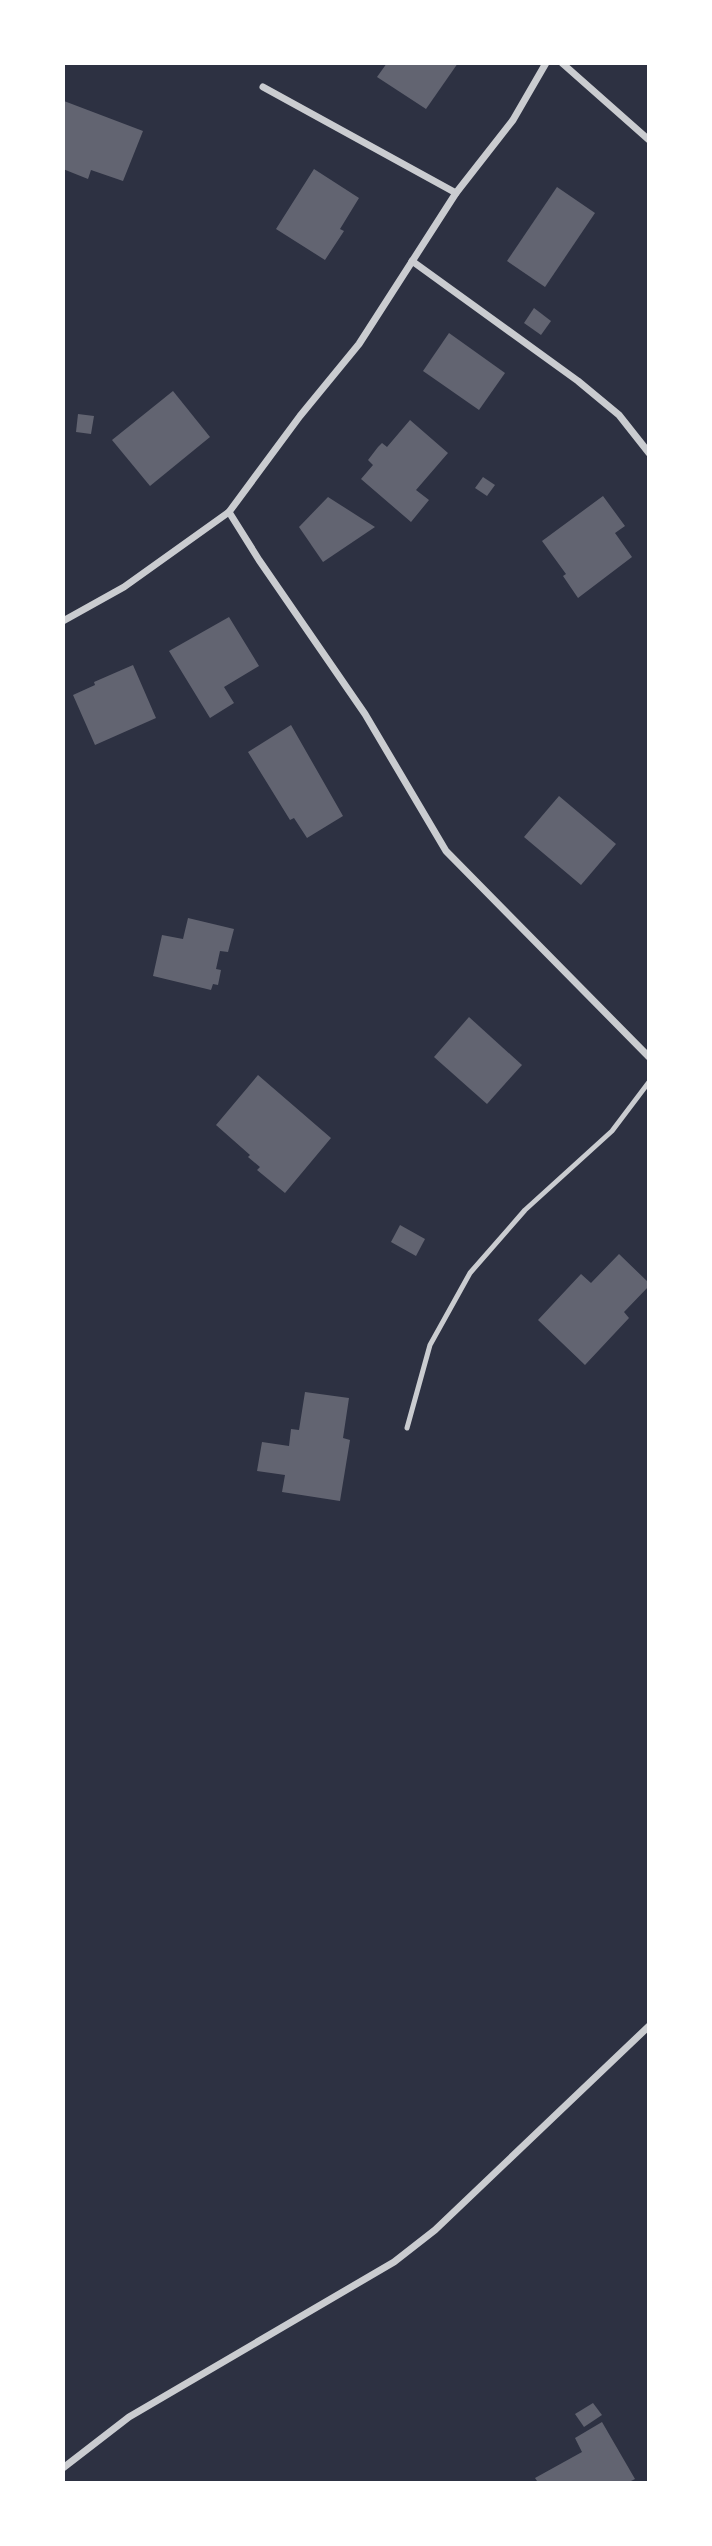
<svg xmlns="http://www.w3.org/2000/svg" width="712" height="2546" font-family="Poppins,sans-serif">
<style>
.building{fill:#626471}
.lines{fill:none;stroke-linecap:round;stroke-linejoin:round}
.service{stroke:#caccd0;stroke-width:5}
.minor{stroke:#caccd0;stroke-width:7}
</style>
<rect width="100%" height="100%" fill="#2d3142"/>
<!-- building -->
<g class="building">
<path d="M387 63H458L426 109 377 77Z"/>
<path d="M64 101 143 131 123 181 91 170 88 179 63 169Z"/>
<path d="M314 169 359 198 340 229 344 231 325 260 276 229Z"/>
<path d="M557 187 595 213 545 287 507 261Z"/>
<path d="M534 308 551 321 541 335 524 323Z"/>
<path d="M449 333 505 373 479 410 423 371Z"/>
<path d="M173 391 210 437 150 486 112 440Z"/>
<path d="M78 414 94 416 91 434 76 432Z"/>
<path d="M410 420 448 453 416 490 429 500 411 522 361 479 373 465 368 460 378 447 382 443 387 447Z"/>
<path d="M483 477 495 485 487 496 475 488Z"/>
<path d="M603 496 625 526 615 533 632 557 578 598 563 576 566 574 542 541Z"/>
<path d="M328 497 375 527 323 562 299 527Z"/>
<path d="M229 617 259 666 224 687 234 703 210 718 169 651Z"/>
<path d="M133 665 156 718 95 745 73 695 95 685 94 682Z"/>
<path d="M291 725 343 816 307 838 294 818 290 820 248 752Z"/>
<path d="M559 796 616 844 581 885 524 837Z"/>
<path d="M188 918 234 929 228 952 220 951 216 969 221 970 218 985 213 984 211 990 153 976 162 935 183 939Z"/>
<path d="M469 1017 522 1065 487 1104 434 1057Z"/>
<path d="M258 1075 331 1138 285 1193 257 1170 260 1167 248 1157 250 1155 216 1125Z"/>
<path d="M400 1225 425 1239 416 1256 391 1242Z"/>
<path d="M619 1254 649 1283V1286L624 1312 629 1318 585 1365 538 1320 581 1274 591 1283Z"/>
<path d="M305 1392 349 1398 343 1438 350 1440 340 1501 282 1492 285 1475 257 1471 262 1442 289 1446 291 1429 299 1430Z"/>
<path d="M593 2403 602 2415 584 2427 575 2414Z"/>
<path d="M602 2422 635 2479 627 2483H533L537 2481 535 2478 582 2452 575 2438Z"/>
</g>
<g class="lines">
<!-- service -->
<path class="service" d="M407 1428 430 1345 470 1273 525 1210 612 1131 649 1082"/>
<!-- minor -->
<g class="minor">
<path d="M562 63 649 140"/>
<path d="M263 87 456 193"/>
<path d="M412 261 578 381 619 415 649 453"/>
<path d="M229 512 259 560 365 714 446 851 649 1057"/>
<path d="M63 621 124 587 229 512 300 416 359 344 456 193 513 120 546 63"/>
<path d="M63 2468 129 2417 394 2262 435 2230 649 2026"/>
</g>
</g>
<!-- border -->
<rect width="712" height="2546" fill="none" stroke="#ffffff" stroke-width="130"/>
</svg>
